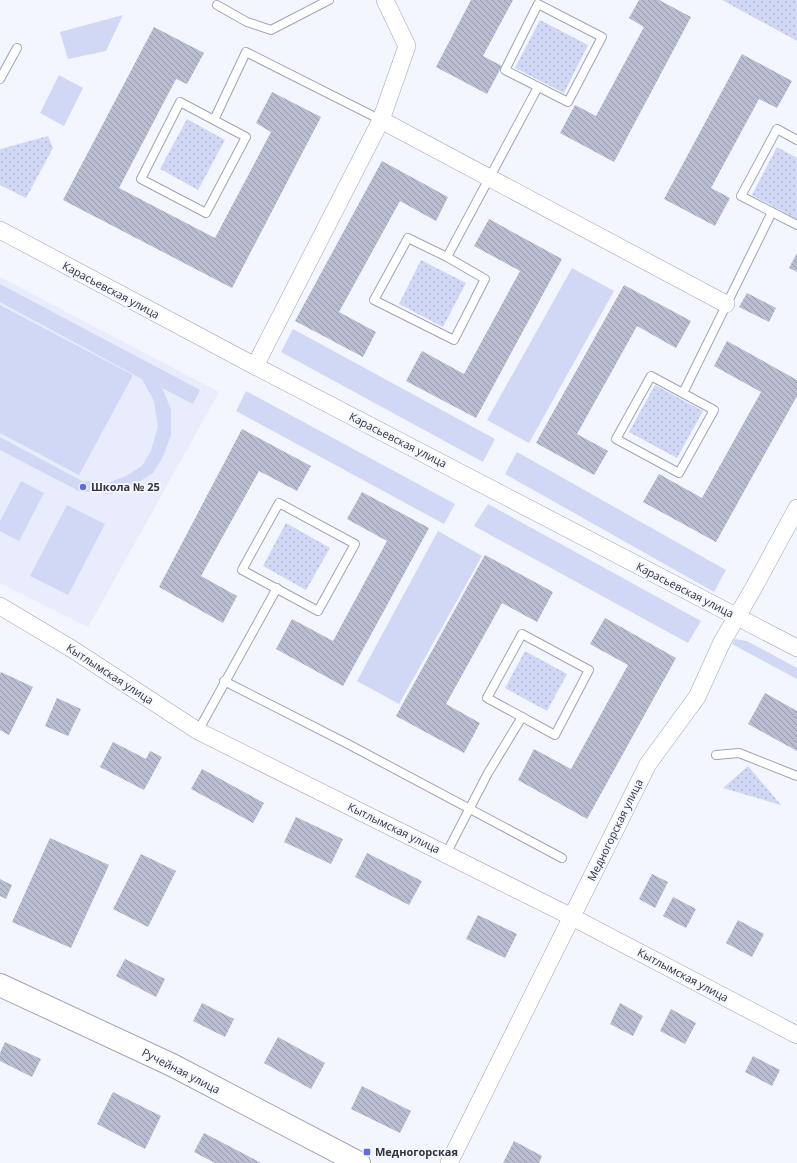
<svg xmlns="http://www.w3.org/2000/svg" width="797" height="1163" font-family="'Open Sans',sans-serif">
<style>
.built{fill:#e8ecfd}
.grass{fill:#d0d8f6}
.park{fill:url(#park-dots)}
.building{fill:url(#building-back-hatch)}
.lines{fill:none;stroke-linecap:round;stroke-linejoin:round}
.lane-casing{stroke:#9fa4b8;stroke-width:10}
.street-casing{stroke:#9fa4b8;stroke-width:18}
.secondary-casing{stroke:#9fa4b8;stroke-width:24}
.lane{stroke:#fff;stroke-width:8}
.street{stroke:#fff;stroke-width:17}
.secondary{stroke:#fff;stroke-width:22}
.poi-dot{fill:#5c6de4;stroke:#f3f6fe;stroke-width:1.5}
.labels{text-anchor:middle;stroke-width:4;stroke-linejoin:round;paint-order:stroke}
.street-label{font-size:11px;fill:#34363e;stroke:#f3f6fe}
.poi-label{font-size:11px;font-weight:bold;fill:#34363e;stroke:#f3f6fe;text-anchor:start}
</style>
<defs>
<pattern id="park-dots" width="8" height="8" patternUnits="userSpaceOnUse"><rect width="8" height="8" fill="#d0d8f6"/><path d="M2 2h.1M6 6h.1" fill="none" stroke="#b3bad4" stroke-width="1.8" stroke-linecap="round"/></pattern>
<pattern id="building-back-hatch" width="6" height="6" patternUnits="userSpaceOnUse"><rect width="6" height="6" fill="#b8bdd1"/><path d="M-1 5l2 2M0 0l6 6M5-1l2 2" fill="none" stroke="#969aab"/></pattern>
</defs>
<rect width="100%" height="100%" fill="#f3f6fe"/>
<!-- built -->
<path class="built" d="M0 277 219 392 88 627 0 583Z"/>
<!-- grass -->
<g class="grass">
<path d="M123 15 106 51 68 59 60 32Z"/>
<path d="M59 75 83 88 64 126 40 113Z"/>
<path d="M572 268 614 291 529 443 487 420Z"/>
<path d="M0 284 200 390 193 404 162 388 171 409V435L163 457 153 473 133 486 111 494 79 491 0 450V437L82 481 108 483 126 476 142 466 151 451 158 427 154 401 142 379 0 302Z"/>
<path d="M0 305 133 375 79 475 0 433Z"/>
<path d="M293 329 495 439 483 462 281 352Z"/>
<path d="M246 391 455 504 444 524 236 411Z"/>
<path d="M517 452 726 570 714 592 505 474Z"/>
<path d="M21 481 44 493 19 541 0 531V521Z"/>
<path d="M488 504 701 621 688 643 474 526Z"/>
<path d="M67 505 105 524 68 595 30 576Z"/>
<path d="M438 531 482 556 399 704 357 681Z"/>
<path d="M735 639 747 641 797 668V679L732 644Z"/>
</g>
<!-- park -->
<g class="park">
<path d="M722 0H797V41Z"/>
<path d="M540 20 588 45 564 93 515 68Z"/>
<path d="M187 119 225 140 198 190 160 169Z"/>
<path d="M48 136 53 148 26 198 0 185V149Z"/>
<path d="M777 147 797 158V219L752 195Z"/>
<path d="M421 260 466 283 443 327 399 304Z"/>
<path d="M655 385 703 411 677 458 629 432Z"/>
<path d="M286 523 330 548 306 590 263 566Z"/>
<path d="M525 651 567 674 547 711 505 688Z"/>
<path d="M748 766 781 805 723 788Z"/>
</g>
<!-- building -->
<g class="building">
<path d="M471 0H513L483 56 502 66 487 94 436 67Z"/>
<path d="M639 0H659L691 17 614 162 560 133 575 105 596 116 644 27 629 18Z"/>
<path d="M154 27 204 53 187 84 176 79 119 188 215 238 271 132 256 123 272 92 321 117 232 288 63 200Z"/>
<path d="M742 54 792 81 777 108 759 99 711 188 730 198 715 226 664 199Z"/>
<path d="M382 161 448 197 436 221 400 201 339 312 376 332 363 357 295 321Z"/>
<path d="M489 219 562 259 476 418 406 381 422 351 464 374 520 271 474 246Z"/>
<path d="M797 253V272L789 268Z"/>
<path d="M624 285 691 321 676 348 637 326 577 434 608 451 594 475 536 443Z"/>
<path d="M747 293 776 308 769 322 739 307Z"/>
<path d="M727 341 797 380V396L716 542 643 502 659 474 702 498 761 392 714 366Z"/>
<path d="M242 429 311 466 297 491 259 471 201 576 237 596 223 623 159 587Z"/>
<path d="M362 492 429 528 343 686 276 649 292 619 333 641 387 541 347 519Z"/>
<path d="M485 555 553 592 537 622 502 603 446 704 480 723 464 753 396 716Z"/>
<path d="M605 618 676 658 587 819 518 780 534 749 571 769 628 665 590 644Z"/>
<path d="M1 672 33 687 9 735 0 730V674Z"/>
<path d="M765 693 797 711V751L748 724Z"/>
<path d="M57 698 81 709 68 736 45 726Z"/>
<path d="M113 742 146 759 150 751 162 757 144 790 100 767Z"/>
<path d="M202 769 264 803 253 823 191 789Z"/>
<path d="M296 817 343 839 331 864 284 842Z"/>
<path d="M50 838 109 865 71 948 12 922Z"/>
<path d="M367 853 422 881 409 905 355 877Z"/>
<path d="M141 854 176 871 148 927 113 909Z"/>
<path d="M652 874 668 882 655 908 639 899Z"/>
<path d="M0 879 12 885 6 899 0 896Z"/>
<path d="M673 897 696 909 686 928 663 916Z"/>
<path d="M478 915 517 934 505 958 466 939Z"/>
<path d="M738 920 764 934 752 957 726 943Z"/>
<path d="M125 959 165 979 156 997 116 976Z"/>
<path d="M202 1003 234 1019 225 1037 193 1021Z"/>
<path d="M620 1003 643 1016 633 1036 610 1024Z"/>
<path d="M671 1009 696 1023 685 1044 660 1031Z"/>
<path d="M278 1037 325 1063 311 1089 264 1063Z"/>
<path d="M5 1042 41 1059 32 1077 0 1061V1053Z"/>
<path d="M753 1056 780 1070 772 1086 745 1072Z"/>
<path d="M362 1086 411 1111 400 1133 351 1109Z"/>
<path d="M113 1092 161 1116 145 1149 97 1124Z"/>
<path d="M204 1133 261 1163H215L194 1152Z"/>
<path d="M514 1141 542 1156 539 1163H503Z"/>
</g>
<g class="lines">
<!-- lane casing -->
<g class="lane-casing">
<g id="lane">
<path d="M538 4 602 37 568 102 505 70Z"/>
<path d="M217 5 247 22 271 30 329 0"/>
<path d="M0 79 17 48"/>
<path d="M214 120 180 102 141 179 206 213 246 137 214 120 246 52 381 120"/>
<path d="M797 140 777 129 741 196 797 225"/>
<path d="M408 238 447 257 485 279 454 340 374 300Z"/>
<path d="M447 257 538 87"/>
<path d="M651 376 714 410 679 473 616 439Z"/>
<path d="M683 393 772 212"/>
<path d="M279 503 355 544 318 611 242 570Z"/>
<path d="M522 634 589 670 555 735 487 698Z"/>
<path d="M224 681 346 743 562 858"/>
<path d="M198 731 277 588"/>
<path d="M716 755 739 753 797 776"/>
<path d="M446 854 488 773 522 717"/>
</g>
</g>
<!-- street casing -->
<g class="street-casing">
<g id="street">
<path d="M381 120 726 304"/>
<path d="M0 230 255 366 797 648"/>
<path d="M255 366 381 120 407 46 385 0"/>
<path d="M0 606 72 649 198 731 572 917 797 1035"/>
<path d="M449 1163 648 764 697 697 722 642 753 589 797 508"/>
</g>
</g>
<!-- secondary casing -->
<g class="secondary-casing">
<path id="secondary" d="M0 985 172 1065 359 1163"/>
</g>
<!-- lane -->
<use href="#lane" class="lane"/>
<!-- street -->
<use href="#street" class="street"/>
<!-- secondary -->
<use href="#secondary" class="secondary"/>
</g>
<!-- markers -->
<g class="poi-dot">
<circle cx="83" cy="487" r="4"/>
<rect x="363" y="1148" width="8" height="8" rx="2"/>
</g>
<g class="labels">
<!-- street labels -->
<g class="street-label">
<text transform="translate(111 290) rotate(28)" y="4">Карасьевская улица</text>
<text transform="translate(398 440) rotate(27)" y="4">Карасьевская улица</text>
<text transform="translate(685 590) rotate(27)" y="4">Карасьевская улица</text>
<text transform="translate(110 674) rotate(33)" y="4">Кытлымская улица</text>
<text transform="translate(394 828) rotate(26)" y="4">Кытлымская улица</text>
<text transform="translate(615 830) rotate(-64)" y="4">Медногорская улица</text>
<text transform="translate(683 975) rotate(28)" y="4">Кытлымская улица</text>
<text transform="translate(181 1071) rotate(27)" y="4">Ручейная улица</text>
</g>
<!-- poi labels -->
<g class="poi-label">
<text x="91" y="491">Школа № 25</text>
<text x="375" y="1156">Медногорская</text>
</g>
</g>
</svg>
